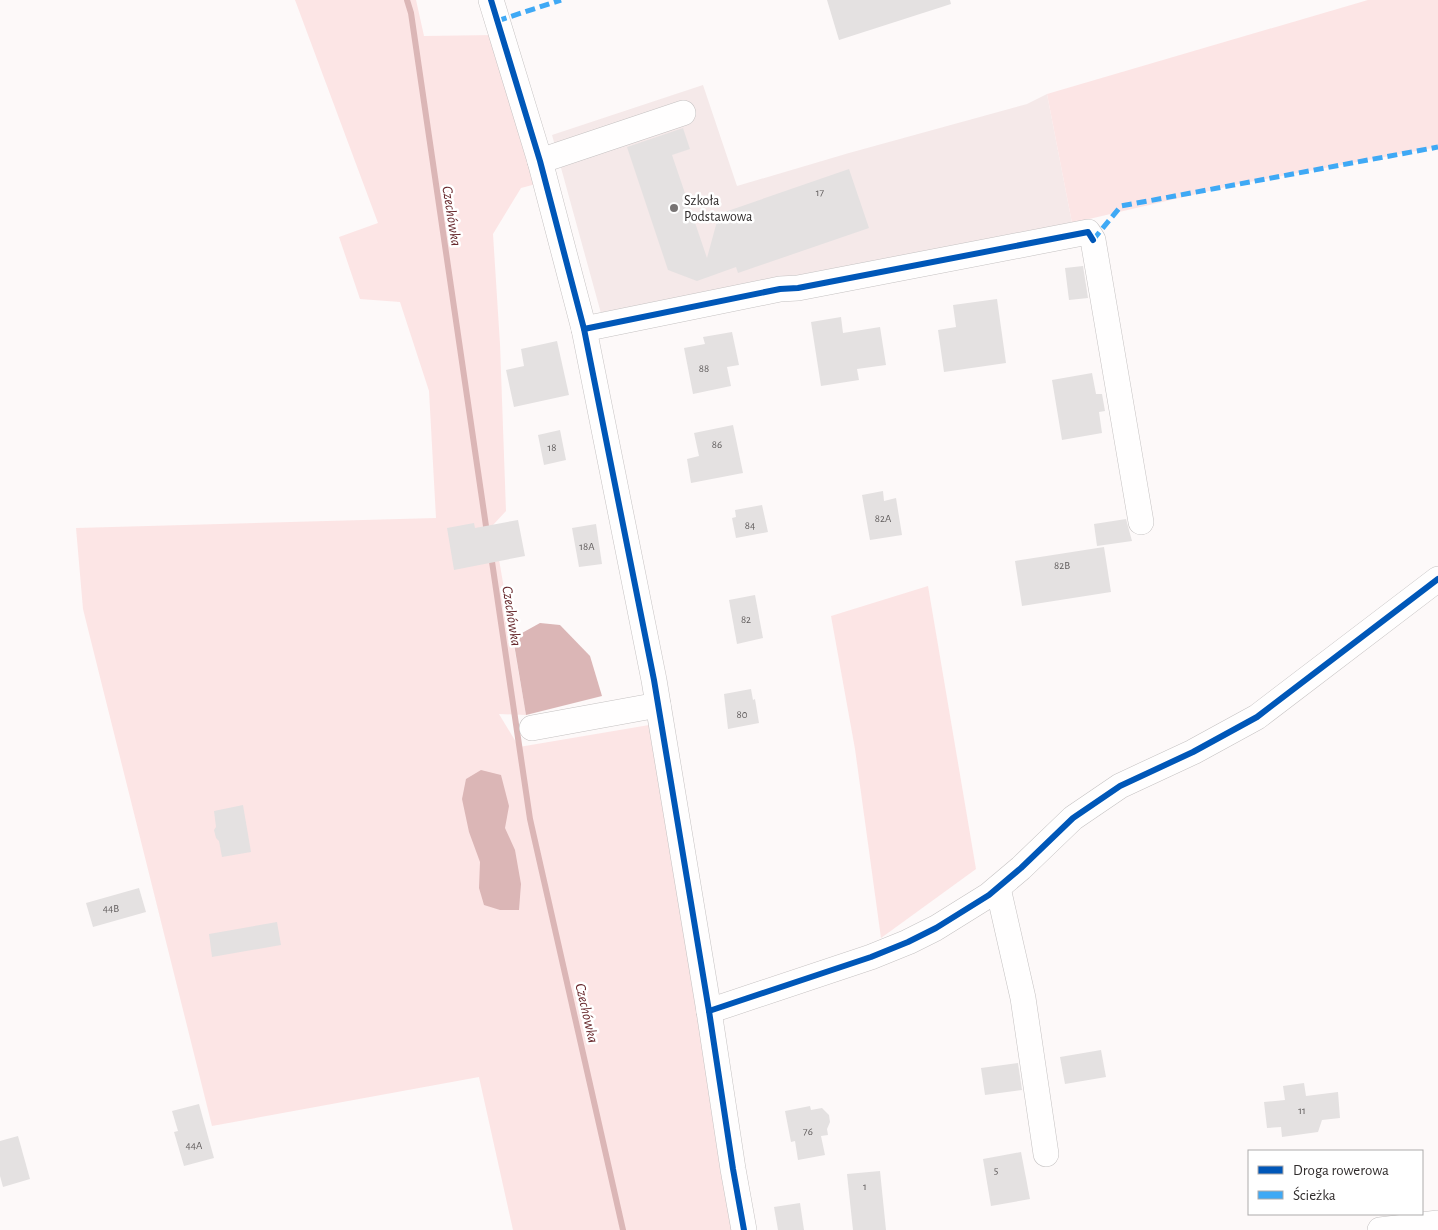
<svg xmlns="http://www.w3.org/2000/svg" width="1438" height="1230" font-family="'Alegreya Sans',sans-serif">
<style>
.built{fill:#f5e9e9}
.green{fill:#fce5e5}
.water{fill:#dbb6b6}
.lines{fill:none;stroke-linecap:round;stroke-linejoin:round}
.stream{stroke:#dbb6b6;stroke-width:6}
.building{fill:#e4e1e1}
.minor-casing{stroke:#c5c2c2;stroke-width:26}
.minor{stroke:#fffefe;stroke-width:25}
.quiet{stroke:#3fa9f5;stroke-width:5;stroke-dasharray:10 5;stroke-linecap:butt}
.cycleway-casing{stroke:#fff;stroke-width:9}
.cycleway{stroke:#0057b8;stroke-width:6}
.poi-dot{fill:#787474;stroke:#fff;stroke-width:2}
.labels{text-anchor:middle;stroke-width:5;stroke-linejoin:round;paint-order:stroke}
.number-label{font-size:11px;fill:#5f5b5b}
.poi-label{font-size:14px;fill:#312d2d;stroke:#fff;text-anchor:start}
.water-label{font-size:15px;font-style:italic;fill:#68292d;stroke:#fff}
</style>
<rect width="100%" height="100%" fill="#fdf9f9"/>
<!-- built -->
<path class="built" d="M703 85 737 186 849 153 1027 104 1047 94 1072 223 602 317 552 135Z"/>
<!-- green -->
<g class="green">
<path d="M295 0H416L424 36 495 35 540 183 521 188 493 234 500 344 506 511 493 525 526 715 499 714 519 747 661 723 737 1230H650L648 1222 650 1230H513L479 1077 212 1126 83 609 76 528 436 518 429 391 400 302 360 299 339 237 378 223Z"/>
<path d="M1368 0H1438V147L1239 184 1072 223 1047 94Z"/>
<path d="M928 586 976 869 881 938 855 749 831 616Z"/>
</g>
<!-- water -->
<g class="water">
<path d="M540 623 560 625 590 656 602 696 526 715 513 638Z"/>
<path d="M481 770 501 775 509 806 505 828 515 850 521 884 519 910H500L484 905 479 888 480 862 469 832 462 799 466 779Z"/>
</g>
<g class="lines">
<!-- stream -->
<g class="stream">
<path d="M407 0 411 13 487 533"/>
<path d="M491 555 530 819 623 1230"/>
</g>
</g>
<!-- building -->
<g class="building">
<path d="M827 0H950L951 4 839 40Z"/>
<path d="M683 128 690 149 672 155 707 258 719 214 849 169 869 228 738 273 736 267 697 281 668 270 627 147Z"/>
<path d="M1083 266 1088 298 1069 300 1065 268Z"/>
<path d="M997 299 1006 363 944 372 938 330 956 327 953 305Z"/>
<path d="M841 317 843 333 880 327 886 365 857 369 859 380 821 386 811 322Z"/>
<path d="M732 332 739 365 727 367 731 386 693 394 684 348 705 344 703 337Z"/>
<path d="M557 341 569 395 514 407 506 370 524 366 521 349Z"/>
<path d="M1092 373 1096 394H1102L1105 411 1099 412 1102 433 1062 440 1052 380Z"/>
<path d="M733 425 743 473 691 483 687 459 699 456 694 433Z"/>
<path d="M560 430 566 460 544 465 538 435Z"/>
<path d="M883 491 884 501 896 498 902 535 870 540 862 495Z"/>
<path d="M762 505 768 532 736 538 732 518 736 517 735 510Z"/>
<path d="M1126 519 1132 541 1097 546 1094 524Z"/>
<path d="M518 520 525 556 454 570 447 528 474 523 475 528Z"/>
<path d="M596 524 602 564 579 567 572 528Z"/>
<path d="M1104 547 1111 592 1022 606 1015 561Z"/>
<path d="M755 595 763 638 737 644 729 600Z"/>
<path d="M751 689 753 700 755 699 759 723 728 729 724 694Z"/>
<path d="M243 805 251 852 222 857 219 841 216 838 214 830 216 827 214 811Z"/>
<path d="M139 888 146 912 93 927 86 903Z"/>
<path d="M277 922 281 945 212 957 209 934Z"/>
<path d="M1101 1050 1106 1077 1065 1084 1060 1057Z"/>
<path d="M1018 1063 1022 1090 985 1095 981 1068Z"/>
<path d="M1304 1083 1306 1096 1338 1092 1340 1118 1322 1120 1318 1132 1282 1137 1281 1127 1267 1128 1264 1102 1285 1100 1283 1086Z"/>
<path d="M199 1104 214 1158 184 1166 174 1132 178 1131 172 1111Z"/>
<path d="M810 1106 811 1110 822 1108 829 1115 830 1122 827 1129 828 1135 821 1136 825 1155 798 1160 795 1141 791 1142 785 1111Z"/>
<path d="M18 1136 30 1179 3 1187 0 1176V1141Z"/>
<path d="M1021 1152 1030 1199 991 1206 983 1159Z"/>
<path d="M880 1171 886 1230H853L847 1174Z"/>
<path d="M800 1203 804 1230H778L774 1207Z"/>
</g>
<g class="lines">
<!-- minor casing -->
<g class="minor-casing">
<g id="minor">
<path d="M491 0 540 161 584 329 654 680 709 1011 733 1169 744 1230"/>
<path d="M540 161 683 113"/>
<path d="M584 329 780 289 798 288 1088 232 1093 240 1141 522"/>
<path d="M532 728 658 705"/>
<path d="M998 888 1023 998 1046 1154"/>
<path d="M709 1011 871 957 908 942 936 928 989 895 1021 868 1073 818 1120 786 1193 752 1257 717 1438 579"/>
<path d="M1380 1230 1438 1223"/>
</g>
</g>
<!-- minor -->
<use href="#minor" class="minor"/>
<!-- quiet -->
<g class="quiet">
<path d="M497 21 561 0"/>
<path d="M1093 240 1121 206 1438 147"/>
</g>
<!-- cycleway casing -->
<g class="cycleway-casing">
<g id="cycleway">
<path d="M491 0 540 161 584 329 654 680 709 1011 733 1169 744 1230"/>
<path d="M584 329 780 289 798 288 1088 232 1093 240"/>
<path d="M709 1011 871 957 908 942 936 928 989 895 1021 868 1073 818 1120 786 1193 752 1257 717 1438 579"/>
</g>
</g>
<!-- cycleway -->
<use href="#cycleway" class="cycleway"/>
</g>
<!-- markers -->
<circle class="poi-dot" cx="674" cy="208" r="5"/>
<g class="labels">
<!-- number labels -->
<g class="number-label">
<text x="820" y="196">17</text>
<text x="704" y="372">88</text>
<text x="717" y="448">86</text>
<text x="552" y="451">18</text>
<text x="883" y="522">82A</text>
<text x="750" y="529">84</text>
<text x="587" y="550">18A</text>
<text x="1062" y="569">82B</text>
<text x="746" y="623">82</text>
<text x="742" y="718">80</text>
<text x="111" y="912">44B</text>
<text x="1302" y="1114">11</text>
<text x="808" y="1135">76</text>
<text x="194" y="1149">44A</text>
<text x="996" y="1174">5</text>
<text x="865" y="1190">1</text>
</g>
<!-- poi labels -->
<g class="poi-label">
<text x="684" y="205">Szkoła<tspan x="684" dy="16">Podstawowa</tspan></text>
</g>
<!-- water labels -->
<g class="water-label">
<text transform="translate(452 216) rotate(81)" y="5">Czechówka</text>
<text transform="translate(512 616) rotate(81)" y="5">Czechówka</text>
<text transform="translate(587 1013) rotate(77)" y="5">Czechówka</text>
</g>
</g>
<!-- legend -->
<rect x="1248" y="1150" width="175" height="65" fill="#ffffff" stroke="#adabab"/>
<rect x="1258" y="1166" width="25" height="8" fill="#0057b8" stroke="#adabab"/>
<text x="1293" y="1175" font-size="15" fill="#312d2d">Droga rowerowa</text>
<rect x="1258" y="1191" width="25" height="8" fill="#3fa9f5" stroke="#adabab"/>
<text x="1293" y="1200" font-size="15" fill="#312d2d">Ścieżka</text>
</svg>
